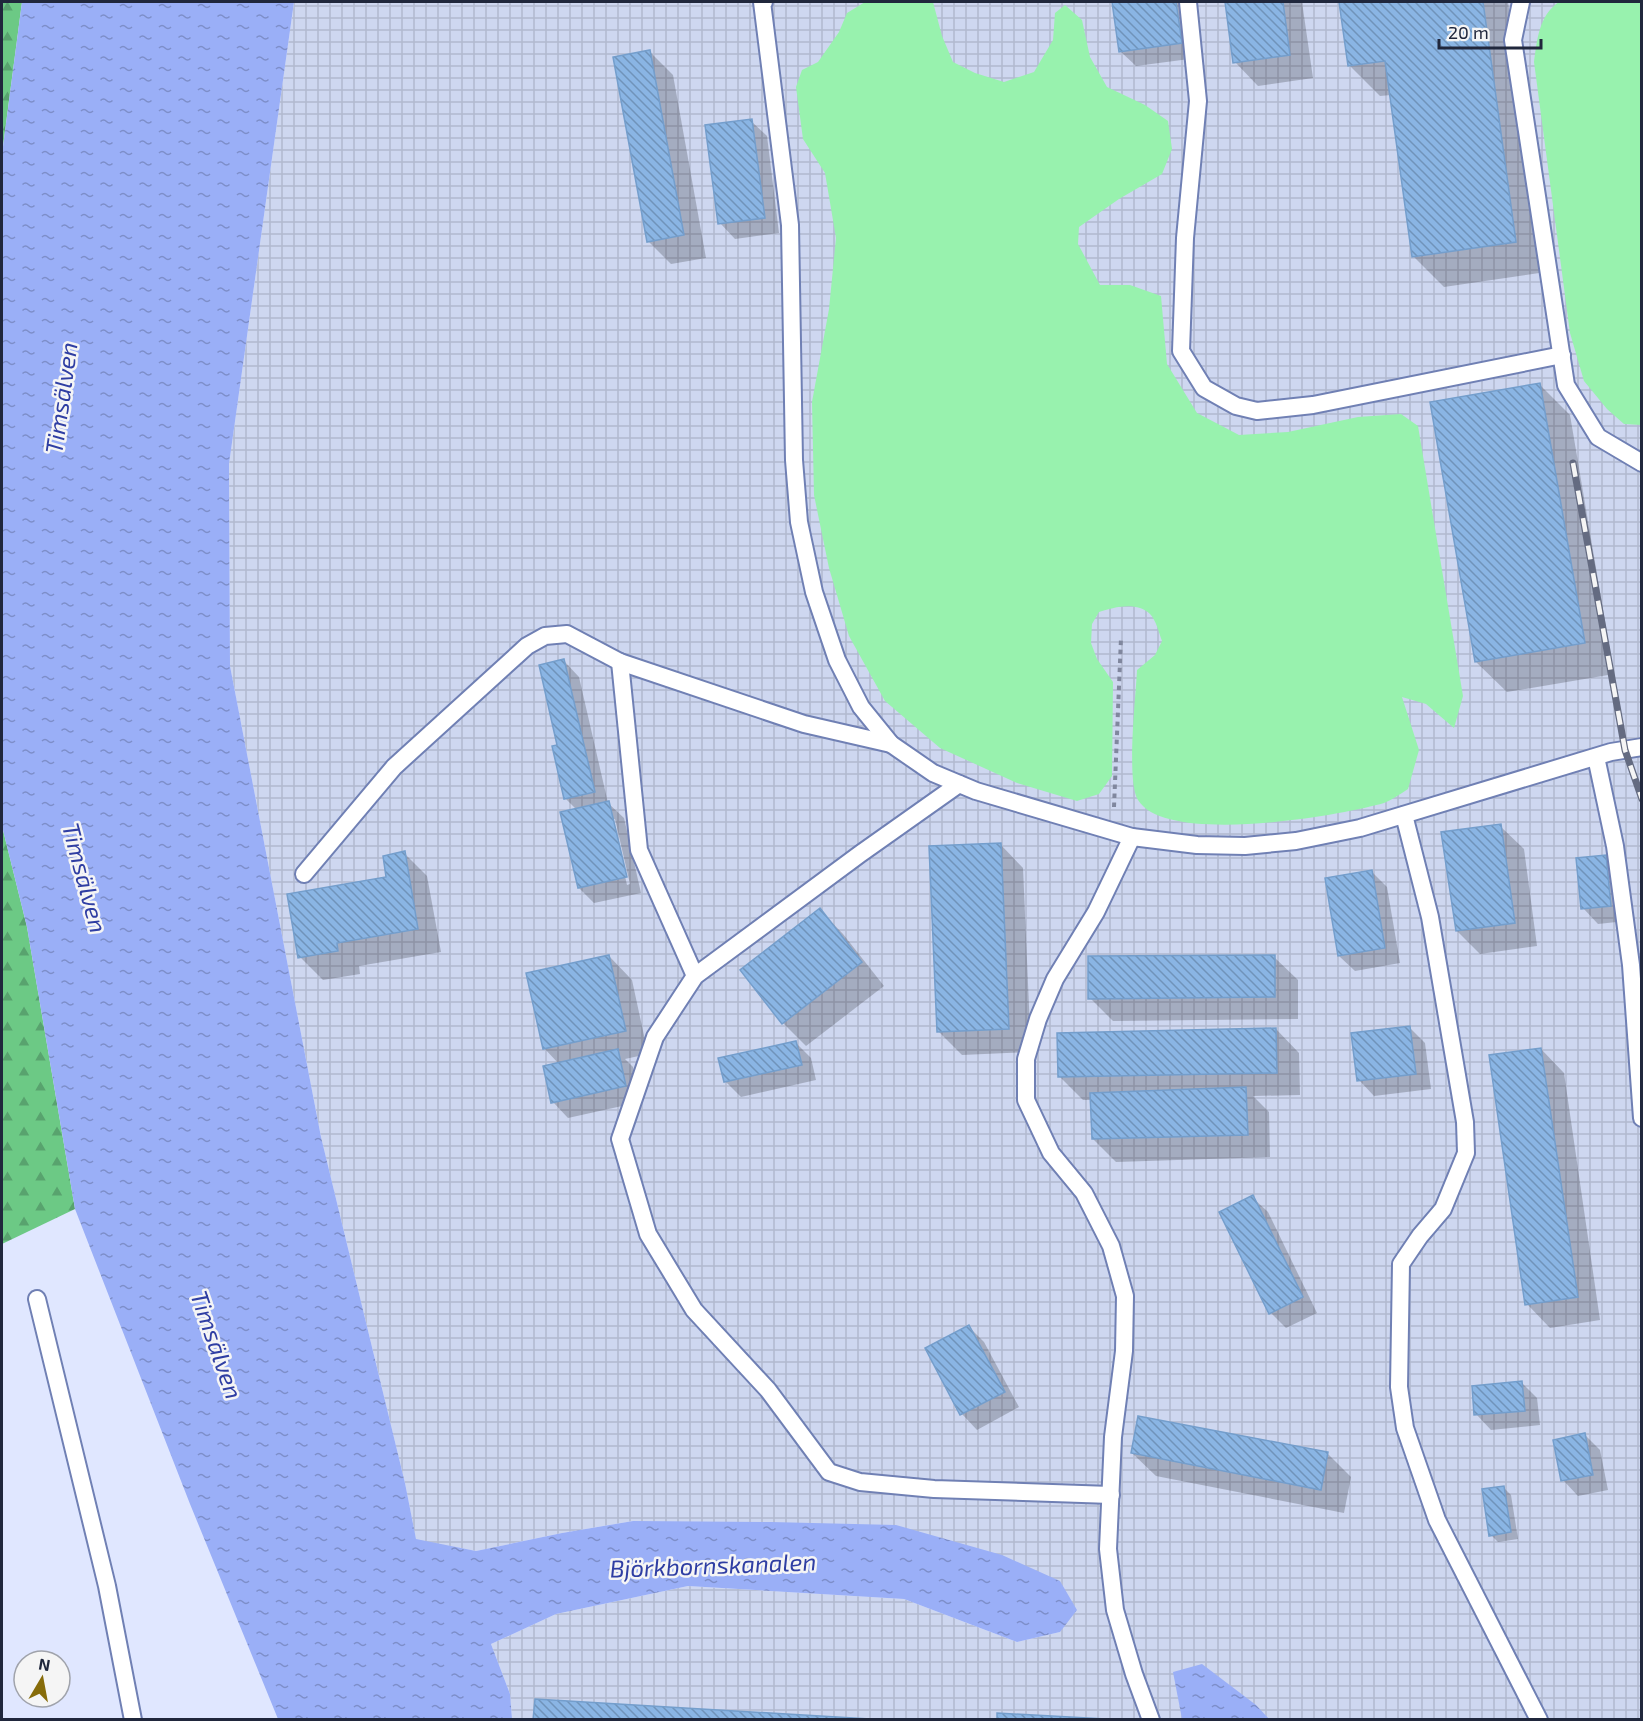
<svg xmlns="http://www.w3.org/2000/svg" width="1643" height="1721" font-family="'Exo 2',sans-serif">
<style>
.industrial{fill:url(#industrial-grid)}
.green{fill:#98f2ae}
.forest{fill:url(#forest-firs)}
.water{fill:url(#water-ripples)}
.shadow{fill:#0003;fill-rule:evenodd}
.building{fill:url(#building-back-hatch);stroke:#749ecc;stroke-width:1.5}
.lines{fill:none;stroke-linecap:round;stroke-linejoin:round}
.service-casing{stroke:#7080b4;stroke-width:20}
.path{stroke:#80879e;stroke-width:4;stroke-dasharray:4.5 4.5;stroke-linecap:butt}
.service{stroke:#fff;stroke-width:16}
.rail-casing{stroke:#646b81;stroke-width:7}
.rail{stroke:#f5f5f5;stroke-width:4.5;stroke-dasharray:14;stroke-linecap:butt}
.labels{text-anchor:middle;stroke-width:5;stroke-linejoin:round;paint-order:stroke}
.water-label{font-size:24px;font-style:italic;fill:#2f3ea3;stroke:#f5f5f5}
</style>
<defs>
<pattern id="industrial-grid" width="8" height="8" patternUnits="userSpaceOnUse" patternTransform="scale(1.5)"><rect width="8" height="8" fill="#ced7f0"/><path d="M0 4h8M4 0v8" fill="none" stroke="#b1b9cf"/></pattern>
<pattern id="forest-firs" width="22" height="20" patternUnits="userSpaceOnUse" patternTransform="scale(1.5)"><rect width="22" height="20" fill="#6cc985"/><path d="M5 1l3.5 6h-7zM16 11l3.5 6h-7z" fill="#58a36e"/></pattern>
<pattern id="water-ripples" width="26" height="14" patternUnits="userSpaceOnUse" patternTransform="scale(1.5)"><rect width="26" height="14" fill="#9aaff7"/><path d="M2 4q2-2 4 0t4 0M15 11q2-2 4 0t4 0" fill="none" stroke="#7d8ec9"/></pattern>
<pattern id="building-back-hatch" width="6" height="6" patternUnits="userSpaceOnUse" patternTransform="scale(1.5)"><rect width="6" height="6" fill="#8ab5e4"/><path d="M-1 5l2 2M0 0l6 6M5-1l2 2" fill="none" stroke="#7093ba"/></pattern>
</defs>
<rect width="100%" height="100%" fill="#e0e7ff"/>
<!-- industrial -->
<path class="industrial" d="M294 2H1641V1719H512L510 1694 491 1644 556 1614 688 1586 904 1599 1017 1642 1060 1632 633 1521 562 1533 476 1551 416 1540 405 1483 321 1137 230 666 229 464Z"/>
<!-- green -->
<g class="green">
<path d="M865 2H933L942 36 953 62 975 73 1004 82 1034 72 1053 40 1055 13 1065 5 1082 20 1090 57 1107 87 1145 105 1168 121 1172 149 1162 174 1119 199 1079 227 1078 244 1100 285H1130L1161 296 1167 364 1197 413 1239 435 1288 432 1358 417 1401 414 1418 426 1463 696 1454 728 1426 704 1402 697 1419 750 1408 789C1400 794 1392 800 1384 803 1339 816 1166 846 1138 800 1126 781 1136 695 1137 670L1155 655 1162 641C1159 633 1156 620 1150 614 1137 601 1114 607 1099 612L1092 624 1091 643 1097 659 1113 682 1112 776 1099 794 1077 801 1017 783 940 748 885 701 849 636 829 568 814 495 812 402 829 309 836 238 825 173 803 139 796 87 802 70 818 62 839 32 847 13Z"/>
<path d="M1559 2H1641V425L1624 424 1607 409 1584 381 1570 333 1534 62C1537 40 1539 15 1559 2Z"/>
</g>
<!-- forest -->
<g class="forest">
<path d="M2 2H22L2 154Z"/>
<path d="M2 826 27 927 75 1209 2 1244Z"/>
</g>
<!-- water -->
<g class="water">
<path d="M22 2H294L229 464 230 666 321 1137 405 1483 416 1539 476 1551 562 1533 633 1521 771 1522 896 1525 1002 1555 1060 1581 1077 1610 1060 1632 1017 1642 904 1599 688 1586 556 1614 491 1644 510 1694 512 1719H278L190 1504 75 1209 27 927 2 826V154Z"/>
<path d="M1202 1664 1256 1705 1269 1719H1182L1173 1672Z"/>
</g>
<!-- shadow -->
<g class="shadow">
<path d="M1114 2H1189L1197 58 1136 66 1120 51Z"/>
<path d="M1226 2H1302L1313 78 1258 86 1235 62Z"/>
<path d="M1341 2H1508L1546 272 1444 287 1413 256 1391 95 1380 96 1350 66Z"/>
<path d="M650 52 673 75 706 258 671 264 648 241Z"/>
<path d="M751 121 767 136 779 233 735 239 720 223Z"/>
<path d="M1540 385 1570 415 1614 674 1507 692 1476 662Z"/>
<path d="M564 661 579 677 608 803 624 818 641 893 594 903 579 888 577 810 565 798ZM612 819H615L630 884 627 885Z"/>
<path d="M1500 826 1524 849 1537 946 1480 954 1457 931Z"/>
<path d="M1000 844 1023 868 1031 1052 962 1055 939 1032Z"/>
<path d="M404 853 427 876 441 952 359 966 360 974 323 980 300 957 388 878Z"/>
<path d="M1605 857 1621 872 1626 921 1598 924 1583 908Z"/>
<path d="M1371 871 1387 887 1400 963 1355 971 1339 956Z"/>
<path d="M820 910 843 934 884 986 806 1046 783 1023Z"/>
<path d="M609 956 632 980 648 1054 625 1059 633 1067 640 1102 568 1118 553 1102 559 1064 544 1048Z"/>
<path d="M1274 957 1298 980V1019L1113 1021 1090 998Z"/>
<path d="M1410 1028 1425 1043 1431 1089 1374 1096 1359 1080Z"/>
<path d="M1276 1029 1299 1053 1300 1095 1253 1096 1269 1112 1270 1157 1116 1162 1093 1139 1092 1100H1083L1060 1077Z"/>
<path d="M796 1043 811 1058 816 1080 741 1097 725 1081Z"/>
<path d="M1541 1049 1564 1073 1600 1320 1550 1328 1527 1304Z"/>
<path d="M1252 1197 1268 1212 1317 1313 1286 1328 1271 1313Z"/>
<path d="M969 1327 984 1342 1019 1407 977 1430 962 1414 927 1349Z"/>
<path d="M1522 1383 1537 1398 1540 1425 1491 1430 1476 1414Z"/>
<path d="M1139 1418 1328 1454 1351 1477 1344 1513 1156 1476 1132 1453Z"/>
<path d="M1585 1435 1600 1450 1608 1490 1578 1496 1563 1480Z"/>
<path d="M1503 1487 1511 1495 1518 1539 1498 1542 1491 1535Z"/>
</g>
<!-- building -->
<g class="building">
<path d="M1112 2H1176L1182 43 1119 52Z"/>
<path d="M1225 2H1283L1290 55 1233 63Z"/>
<path d="M1339 2H1483L1516 242 1412 257 1385 61 1348 66Z"/>
<path d="M650 50 684 235 647 242 613 57Z"/>
<path d="M752 119 765 218 718 224 705 125Z"/>
<path d="M1540 383 1585 643 1475 662 1430 402Z"/>
<path d="M564 659 595 792 564 799 552 746 557 745 539 665Z"/>
<path d="M609 801 627 877 578 888 560 812Z"/>
<path d="M1501 824 1515 923 1456 931 1441 832Z"/>
<path d="M1001 843 1009 1029 937 1032 929 846Z"/>
<path d="M405 851 418 929 337 943 338 951 298 958 287 894 386 877 383 856Z"/>
<path d="M1606 855 1611 906 1581 909 1576 858Z"/>
<path d="M1372 870 1385 948 1338 956 1325 878Z"/>
<path d="M820 908 862 962 782 1024 740 970Z"/>
<path d="M609 955 626 1031 543 1049 526 973Z"/>
<path d="M1275 955V997L1088 999V956Z"/>
<path d="M1410 1026 1416 1074 1357 1081 1351 1033Z"/>
<path d="M1276 1028 1277 1073 1058 1077 1057 1033Z"/>
<path d="M796 1041 802 1065 724 1082 718 1058Z"/>
<path d="M1541 1048 1578 1297 1525 1305 1489 1055Z"/>
<path d="M618 1049 626 1086 551 1103 543 1066Z"/>
<path d="M1246 1087 1248 1135 1092 1139 1090 1093Z"/>
<path d="M1253 1195 1303 1297 1269 1314 1219 1212Z"/>
<path d="M969 1325 1005 1392 960 1415 925 1348Z"/>
<path d="M1522 1381 1525 1411 1474 1415 1472 1386Z"/>
<path d="M1138 1416 1328 1452 1321 1490 1131 1453Z"/>
<path d="M1585 1433 1593 1475 1561 1481 1553 1440Z"/>
<path d="M1504 1486 1511 1532 1489 1536 1482 1489Z"/>
<path d="M535 1699 887 1720H533Z"/>
<path d="M997 1713 1124 1720H997Z"/>
</g>
<g class="lines">
<!-- service casing -->
<g class="service-casing">
<g id="service">
<path d="M764 2H762L790 225 794 460 799 522 814 592 837 660 861 707 891 744 933 773 976 791 1132 837 1197 845 1245 846 1296 841 1360 828 1611 752 1642 747"/>
<path d="M1188 2 1198 101 1185 238 1181 351 1204 388 1236 406 1257 411 1313 405 1562 355"/>
<path d="M1521 2 1513 40 1566 385 1598 437 1642 463"/>
<path d="M620 662 639 850 695 976"/>
<path d="M1596 757 1615 846 1631 965 1642 1118"/>
<path d="M959 784 860 854 695 976 655 1037 620 1139 648 1234 694 1310 768 1390 829 1472 860 1482 934 1489 1111 1495"/>
<path d="M1404 815 1430 917 1465 1122 1466 1153 1443 1209 1420 1236 1401 1264 1399 1387 1405 1428 1437 1520 1539 1720"/>
<path d="M1132 837 1096 912 1055 979 1038 1019 1026 1059V1100L1051 1153 1084 1193 1111 1246 1125 1296 1124 1351 1113 1437 1108 1549 1115 1610 1134 1674 1151 1720"/>
<path d="M304 874 394 767 527 646 545 636 567 634 620 662 804 724 891 744"/>
<path d="M37 1299 107 1586 133 1720"/>
</g>
</g>
<!-- path -->
<path class="path" d="M1114 807 1121 638"/>
<!-- service -->
<use href="#service" class="service"/>
<!-- rail casing -->
<g class="rail-casing">
<path id="rail" d="M1573 463 1625 750 1642 799"/>
</g>
<!-- rail -->
<use href="#rail" class="rail"/>
</g>
<g class="labels">
<!-- water labels -->
<g class="water-label">
<text transform="translate(62 398) rotate(-82)" y="8">Timsälven</text>
<text transform="translate(84 878) rotate(75)" y="8">Timsälven</text>
<text transform="translate(216 1345) rotate(71)" y="8">Timsälven</text>
<text transform="translate(713 1566) rotate(-2)" y="8">Björkbornskanalen</text>
</g>
</g>
<!-- border -->
<rect width="1643" height="1721" fill="none" stroke="#20273c" stroke-width="6"/>
<!-- north arrow -->
<g transform="translate(42 1679) rotate(10)"><circle r="28" fill="#f5f5f5" stroke="#a0a3ab" stroke-width="1.5"/>
<path d="M0-4.5L10 22L0 15L-10 22Z" fill="#876c0a"/>
<text y="-9" font-size="16" font-weight="bold" text-anchor="middle" fill="#20273c">N</text>
</g>
<!-- scale -->
<path d="M1439 39v9h102v-9" fill="none" stroke="#20273c" stroke-width="3"/>
<text x="1448" y="39" font-size="18" fill="#20273c" stroke="#f5f5f5" stroke-width="4.5" paint-order="stroke">20 m</text>
</svg>
